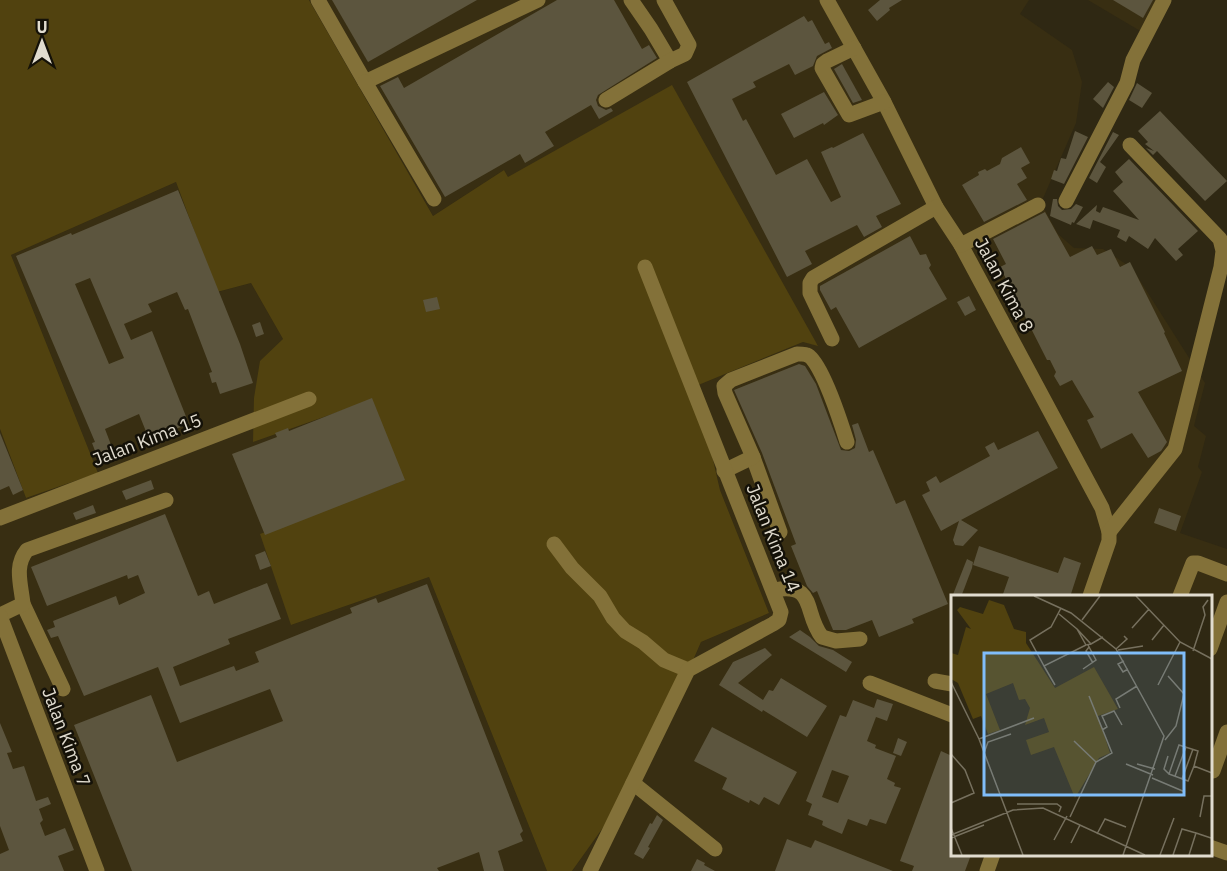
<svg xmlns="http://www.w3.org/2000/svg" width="1227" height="871" font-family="'IBM Plex Sans',sans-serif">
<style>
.built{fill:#382e12;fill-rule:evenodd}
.green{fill:#51420f}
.building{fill:#5c553e;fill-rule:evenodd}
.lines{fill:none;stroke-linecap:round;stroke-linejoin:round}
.minor{stroke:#837139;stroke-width:15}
.labels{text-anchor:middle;stroke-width:5;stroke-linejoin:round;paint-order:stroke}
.street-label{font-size:18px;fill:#e1dccf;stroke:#141108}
.inset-road{fill:none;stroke:#76705e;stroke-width:1.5}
.view{fill:#80bdfa;fill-opacity:0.15;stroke:#80bdfa;stroke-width:3}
.inset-edge{fill:none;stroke:#e1dccf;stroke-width:3}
</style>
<rect width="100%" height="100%" fill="#2f2813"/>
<!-- built -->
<g class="built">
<path d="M309 0H1029L1020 14 1072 50 1082 82 1076 123 1041 203 1058 234 1074 248 1103 249 1132 268 1205 383 1194 426 1206 436 1198 467 1202 472 1180 533 1227 549V871H572L647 766 701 642 769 613 720 490 696 386 803 342 818 345 508 177 504 170 433 216ZM952 596H1210V854H952Z"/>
<path d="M1088 0H1159L1142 32Z"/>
<path d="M176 182 218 292 251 283 283 339 253 442 369 401 291 625 429 577 547 871H0V429L26 498 98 473 11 255Z"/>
</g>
<!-- green -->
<path class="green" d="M0 0H309L433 216 504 170 508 177 672 85 818 346 803 342 696 386 720 490 769 613 701 642 647 766 572 871H547L429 577 291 625 260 534 397 483 369 401 253 442 254 398 260 361 283 339 251 283 217 292 176 182 11 255 98 473 26 498 0 429Z"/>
<!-- building -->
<g class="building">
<path d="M332 0H477L368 62Z"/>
<path d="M557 0H614L642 49 649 45 657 58 598 95 596 100 598 106 606 110 611 108 613 111 599 119 591 105 545 132 554 146 525 163 520 154 445 197 380 86 398 77 404 88Z"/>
<path d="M880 0H902L889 8 890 10 877 21 868 10Z"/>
<path d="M1113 0H1153L1143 18Z"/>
<path d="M804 16 808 22 812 20 825 44 829 42 832 48 817 56 813 66 795 75 789 64 753 82 756 87 732 99 743 121 746 119 776 175 807 159 831 202 841 197 821 152 832 147 833 148 863 133 901 204 876 216 882 227 864 237 857 225 805 251 812 264 787 277 687 82Z"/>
<path d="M842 64 862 100 853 103 834 69Z"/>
<path d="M1108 82 1114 87 1103 108 1093 99Z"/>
<path d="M1137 83 1152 93 1142 108 1129 100Z"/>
<path d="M824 92 838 115 824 125 823 123 794 138 781 114Z"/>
<path d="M1160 111 1227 181 1205 201 1157 151 1153 155 1146 148 1154 151 1145 144 1148 142 1138 131Z"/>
<path d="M1075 131 1088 137 1064 184 1051 179 1054 170 1057 171 1061 158 1066 159Z"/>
<path d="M1113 132 1119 135 1100 162 1106 167 1097 183 1089 178Z"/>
<path d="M1021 147 1030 163 1021 168 1027 178 1017 184 1027 200 984 222 962 185 979 175 978 172 985 169 987 171 1000 164 1002 158Z"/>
<path d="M1129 159 1198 231 1178 249 1183 255 1176 261 1155 238 1148 249 1129 236 1126 242 1117 237 1120 230 1093 220 1090 229 1076 224 1097 205 1096 211 1100 213 1103 207 1139 220 1113 191 1123 182 1115 172Z"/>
<path d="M178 190 240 344 253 383 220 394 216 382 212 383 209 373 212 372 188 309 185 310 177 292 148 304 152 312 124 324 131 340 152 331 189 424 149 439 139 414 105 429 113 450 97 456 92 443 95 442 16 256 71 233 72 235ZM90 278 124 358 109 364 75 284Z"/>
<path d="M1053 199H1057L1058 206 1062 210 1071 209 1076 204 1083 207 1074 223 1072 222 1071 225 1050 216Z"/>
<path d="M1045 212 1070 257 1092 246 1097 255 1111 249 1120 267 1130 262 1165 332 1164 333 1182 371 1138 392 1167 442 1161 451 1148 458 1132 433 1101 449 1087 420 1094 417 1072 380 1060 386 1054 376 1056 372 1050 360H1047L1000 267 1006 264 993 239Z"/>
<path d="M910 236 920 255 926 254 931 265 929 268 947 299 859 348 836 307 831 310 820 290V286Z"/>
<path d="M969 296 976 310 965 316 957 302Z"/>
<path d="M437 297 440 309 426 312 423 300Z"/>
<path d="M260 322 264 334 256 337 252 325Z"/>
<path d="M799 364 805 366 816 384 841 450 849 451 855 448 856 440 852 425 858 423 869 452 873 450 896 504 905 500 948 604 912 619 914 623 879 637 872 620 846 630H833L817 591 813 593 807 586 791 546 796 544 762 453 734 390Z"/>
<path d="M372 398 405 480 265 535 232 454 277 437 275 433 288 428 289 431Z"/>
<path d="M1038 431 1058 468 961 520 978 530 963 546 955 545 953 540 959 521 941 531 922 495 930 491 926 482 936 476 940 483 990 456 985 447 994 442 998 450Z"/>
<path d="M0 433 23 490 13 495 9 486 0 490Z"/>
<path d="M151 480 154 489 126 500 122 491Z"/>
<path d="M93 505 96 513 76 520 73 513Z"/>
<path d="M1159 508 1181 516 1176 531 1154 523Z"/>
<path d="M165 514 198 596 209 591 214 604 267 583 281 619 228 639 230 644 173 667 180 686 234 666 236 671 259 662 255 652 352 613 350 608 376 598 378 603 427 584 523 831 520 834 523 841 498 851 504 871H484L479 852 437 868 439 871H132L74 725 151 695 177 762 283 721 270 689 180 723 158 667 84 696 58 636 51 638 47 630 55 627 53 621 116 596 119 605 145 593 138 575 128 579 127 575 47 606 31 567Z"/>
<path d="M979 546 1058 573 1064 557 1081 563 1070 597H1011L1003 594 1009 577 973 565Z"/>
<path d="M265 551 271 566 260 570 255 555Z"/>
<path d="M967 559 973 562 972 568 961 597H952Z"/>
<path d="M800 630 810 637 819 646 833 650 852 662 846 672 789 637Z"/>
<path d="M765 648 772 655 738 683 763 700 769 690 773 691 781 678 827 706 807 737 763 710 762 712 719 685 733 662Z"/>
<path d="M877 699 893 704 887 721 876 717 867 741 876 745 875 748 896 756 887 779 895 783 894 786 901 788 886 824 870 819 867 826 848 819 842 834 828 828 822 825 823 821 808 815 812 804 806 801 840 715 846 717 853 700 874 708ZM832 770 849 776 838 803 822 797Z"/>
<path d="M0 723 12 752 7 753 13 769 24 766 36 801 48 797 51 804 39 809 43 820 40 823 45 836 65 828 74 850 58 856 64 871H0V854L9 850 0 826Z"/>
<path d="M712 727 797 772 779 805 764 797 759 805 750 800 749 803 722 789 727 778 694 761Z"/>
<path d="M898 738 907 742 901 756 893 753Z"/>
<path d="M941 751 952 756V855H971L965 871H912L914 866 900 861Z"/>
<path d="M657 815 663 820 648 847 650 848 643 859 634 854 650 823 652 824Z"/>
<path d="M787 839 811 848 815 840 893 871H775Z"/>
<path d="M697 859 705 863 704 865 715 871H691Z"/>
</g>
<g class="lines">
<!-- minor -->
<g class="minor">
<path d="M318 0 365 82 538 0"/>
<path d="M631 0 651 29 670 61"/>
<path d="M827 0 884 102 936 207 961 245 1102 508 1109 532V541L1090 596"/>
<path d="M854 48 827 61 823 64 822 68 849 115 884 102"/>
<path d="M365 82 434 199"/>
<path d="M606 100 670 61 685 54 689 45 664 0"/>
<path d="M1066 201 1127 83 1133 60 1164 0"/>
<path d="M961 245 1038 205"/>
<path d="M832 339 810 293V283L813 278 936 207"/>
<path d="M753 457 780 532"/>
<path d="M724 471 753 457 725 393 724 386 731 380 797 354C798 354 806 354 807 355 821 359 842 426 847 442"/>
<path d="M0 518 309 399"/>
<path d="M1109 532 1175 449 1221 267 1223 251 1220 239 1130 145"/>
<path d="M554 544 572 568 600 596 613 618 625 631 643 642 664 660 688 670"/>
<path d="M774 590C817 582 803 613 822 637L836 641 860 639"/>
<path d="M1180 596 1193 563H1198L1227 574"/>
<path d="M23 604 63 689"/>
<path d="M0 615 23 604C21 584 14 566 27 550L166 500"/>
<path d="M0 616 97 871"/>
<path d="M1210 649 1227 602"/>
<path d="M935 681 952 684"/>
<path d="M870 683 952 715"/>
<path d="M1213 771 1227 732"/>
<path d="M633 783 715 849"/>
<path d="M1210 847 1227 853"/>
<path d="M590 871 688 670 773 624 779 620 781 612 645 267"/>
<path d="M987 871 993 854"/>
</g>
</g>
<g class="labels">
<!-- street labels -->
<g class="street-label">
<text transform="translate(1004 285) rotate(62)" y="6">Jalan Kima 8</text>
<text transform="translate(147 440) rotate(-21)" y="6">Jalan Kima 15</text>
<text transform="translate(773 538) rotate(68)" y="6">Jalan Kima 14</text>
<text transform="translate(66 737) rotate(69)" y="6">Jalan Kima 7</text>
</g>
</g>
<!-- overview -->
<g transform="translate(951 595)">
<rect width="261" height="261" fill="#2f2813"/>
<path d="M38 5 53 10 63 34 75 37V48L104 93 143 72 167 114 147 121 159 158 148 163 124 203 103 152 80 160 75 145 98 137 93 123 74 130 79 113 74 104 68 105 62 88 35 99 49 135 37 139 30 121 22 124 7 88 0 84V58L7 60 15 32 20 34 6 15 9 12 32 19Z" fill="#51420f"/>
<path class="inset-road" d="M83 1 120 18 165 54 213 141 172 260M185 1 229 47 261 64M110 13 100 32 79 45 93 71 135 50M108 19 126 34M131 25 149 1M181 33 198 14M201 45 213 30M140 49 135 50 126 34 140 49 152 42M138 52 135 56 142 68M165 54 176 44 173 41M167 55 192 51M242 56 254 20 252 12 257 5M173 66 167 69 172 77 177 74M93 71 104 90M132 74 145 65 137 50M0 87 28 144 72 260M207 90 229 47M169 113 165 104 186 91M151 135 156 132 151 121 163 116 171 130M28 144 83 123M214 145 225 131 233 99 217 81M123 146 145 167M33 158 37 147 60 139M0 159 14 175 23 198 0 208M217 161 213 174 218 179M175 169 202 180M186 169 204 174M243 171 237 186 218 179 228 150 247 156 243 171 261 178M224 181 235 152M201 183 234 197M231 184 242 154M66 209H106L110 212 108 217M119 222 145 167 161 158 138 101M249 222 253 201H261M0 233 11 260M146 239 154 224 175 232M0 240 62 215 92 213 194 260M0 243 33 230M103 245 116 221M120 248 129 230M209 260 223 223M222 260 231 234 245 238M238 260 245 238 260 243"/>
<path class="view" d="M33 58H233V200H33Z"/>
<rect width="261" height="261" class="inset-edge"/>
</g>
<!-- north arrow -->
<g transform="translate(42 42)" stroke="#141108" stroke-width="4.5" paint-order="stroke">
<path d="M0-4.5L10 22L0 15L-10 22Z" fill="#e1dccf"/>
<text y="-9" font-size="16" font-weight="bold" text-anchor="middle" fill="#e1dccf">U</text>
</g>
</svg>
